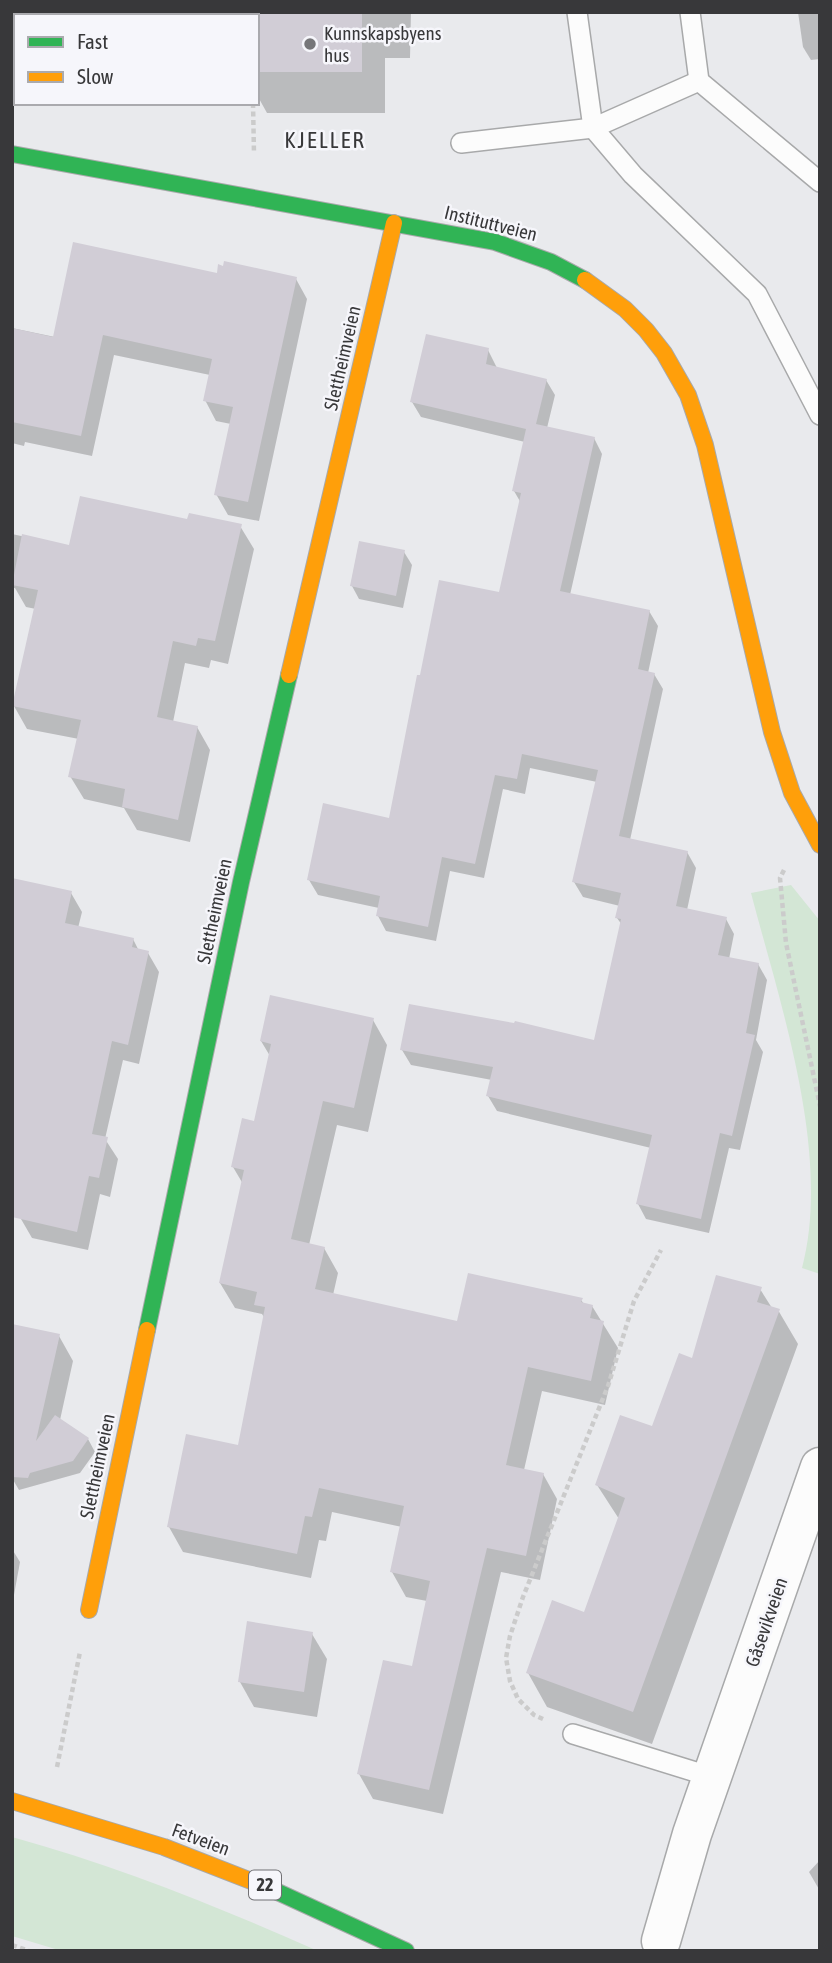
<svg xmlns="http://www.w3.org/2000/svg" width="832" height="1963" font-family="'Asap Condensed',sans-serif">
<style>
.green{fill:#d3e6d5}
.shadow{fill:#0003}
.building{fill:#d1cdd6}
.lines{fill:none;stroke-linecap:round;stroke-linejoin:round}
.lane-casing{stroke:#a8a9aa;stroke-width:22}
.street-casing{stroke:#a8a9aa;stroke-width:41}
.fast-casing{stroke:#a8a9aa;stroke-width:18}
.slow-casing{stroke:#a8a9aa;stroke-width:18}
.path{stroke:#cbcbcb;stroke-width:4.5;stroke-dasharray:5 3.5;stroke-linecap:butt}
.lane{stroke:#fcfcfc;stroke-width:19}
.street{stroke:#fcfcfc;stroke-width:38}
.fast{stroke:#30b455;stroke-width:16}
.slow{stroke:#ff9f0a;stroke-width:16}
.poi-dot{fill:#767679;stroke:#f6f6fb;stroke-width:2.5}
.labels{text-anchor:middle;stroke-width:5;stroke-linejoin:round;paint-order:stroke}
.shield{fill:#f6f6fb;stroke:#717174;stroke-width:2}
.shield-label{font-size:18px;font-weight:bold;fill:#38383a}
.poi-label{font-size:19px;fill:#38383a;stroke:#f6f6fb;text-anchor:start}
.street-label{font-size:19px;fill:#38383a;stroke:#f6f6fb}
.quarter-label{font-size:23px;letter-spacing:2px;fill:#38383a;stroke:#f6f6fb}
</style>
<rect width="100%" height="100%" fill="#e9eaed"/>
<!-- green -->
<g class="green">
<path d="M791 885 820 921V1274L802 1268C832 1154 780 1004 751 893Z"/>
<path d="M12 1837C117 1866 219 1907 318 1951H62L12 1936Z"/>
</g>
<!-- shadow -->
<g class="shadow">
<path d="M243 12H411L410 58H385V113H267L257 95V16H243Z"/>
<path d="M798 12H820V59L811 60 803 47Z"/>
<path d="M218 275 296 279 307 299 259 521 228 515 216 494 231 424 216 421 205 400 210 375 114 355 92 456 25 442 24 446 12 443V328L55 337Z"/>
<path d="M488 350 497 368 546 380 555 395 547 428 594 438 602 454 570 595 649 611 658 626 648 673 654 674 663 689 630 840 687 852 696 868 687 910 726 919 734 934 729 959 758 964 767 980 756 1040 763 1052 740 1150 729 1148 709 1233 646 1219 638 1204 651 1148 497 1111 488 1096 492 1080 411 1065 402 1050 595 1042 622 925 617 918 620 906 583 897 574 882 597 782 530 768 525 794 503 789 484 878 450 871 436 941 386 931 378 916 379 908 318 895 309 880 390 820 500 594 521 503 514 491 525 442 421 417 412 402Z"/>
<path d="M188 521 240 526 254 549 228 664 211 660 209 668 185 663 173 722 197 727 210 750 190 842 137 830 124 808 84 799 70 776 79 739 27 729 14 706 36 609 26 607 15 588H12V534L71 547Z"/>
<path d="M404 552 412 565 403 608 359 599 352 586Z"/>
<path d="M71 893 82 912 78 928 133 939 139 951 148 953 159 972 139 1064 123 1060 105 1139 118 1159 110 1197 100 1194 88 1250 32 1238 21 1219 12 1147Z"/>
<path d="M373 1020 387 1045 368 1132 337 1125 309 1245 324 1248 338 1273 333 1295 458 1323 581 1300 584 1304 592 1306 618 1348 605 1405 542 1391 524 1470 543 1474 557 1499 540 1580 501 1572 443 1814 373 1799 359 1774 413 1668 427 1601 406 1597 392 1572 402 1527 332 1512 326 1541 319 1540 311 1578 183 1552 169 1527 239 1447 265 1319 262 1314 235 1308 220 1283 243 1184 233 1167 255 1123 270 1056 261 1041Z"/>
<path d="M760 1289 772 1308 778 1310 798 1344 652 1744 547 1707 528 1673 585 1614 619 1519 597 1485 654 1428 694 1360Z"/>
<path d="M59 1336 73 1361 60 1420 88 1439 95 1452 80 1473 19 1490 12 1478 32 1450Z"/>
<path d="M12 1549 20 1562 12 1606Z"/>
<path d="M312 1634 327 1659 317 1717 254 1707 240 1682Z"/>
<path d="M820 1860V1891L809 1872Z"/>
</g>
<!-- building -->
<g class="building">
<rect x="257" y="12" width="105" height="60"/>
<path d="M73 242 217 273 218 264 223 266 224 261 297 277 248 502 214 495 233 407 203 401 212 359 103 335 81 436 12 422V328L53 337Z"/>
<path d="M426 334 489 348 486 364 547 379 536 424 595 437 560 591 650 610 638 669 655 673 619 836 688 851 676 906 727 917 718 955 759 963 746 1033 755 1035 732 1136 720 1133 701 1219 636 1204 652 1135 486 1096 493 1067 400 1050 409 1004 514 1023 515 1021 594 1040 621 919 615 918 621 893 572 882 598 770 522 754 517 779 495 775 475 864 442 857 428 927 376 916 380 896 307 880 323 803 389 818 417 675H420L439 580 499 592 521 493 512 491 526 429 410 402Z"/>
<path d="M80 496 187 519 189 513 242 524 215 641 198 638 196 646 173 641 157 717 198 726 178 820 122 807 125 789 68 777 81 720 12 706 38 590 12 585 22 534 69 545Z"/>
<path d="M359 541 405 550 396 596 350 586Z"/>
<path d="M12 878 72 891 65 923 134 938 132 947 149 951 128 1045 112 1041 92 1134 108 1137 99 1178 89 1176 77 1232 12 1217Z"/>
<path d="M270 995 374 1018 354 1108 323 1101 291 1239 325 1247 315 1289 457 1321 468 1273 583 1298 581 1302 593 1305 590 1318 604 1321 591 1381 528 1367 506 1465 544 1473 526 1556 487 1548 429 1790 357 1774 383 1660 412 1666 430 1581 390 1572 404 1506 319 1488 312 1517 305 1516 297 1554 167 1527 186 1434 238 1445 265 1307 254 1305 257 1292 219 1283 244 1170 231 1167 242 1118 254 1121 271 1044 260 1041Z"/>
<path d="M716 1275 762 1287 757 1302 780 1309 633 1712 526 1673 552 1600 584 1612 625 1498 595 1485 620 1415 652 1426 679 1353 692 1358Z"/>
<path d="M12 1324 60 1334 36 1441 55 1415 89 1438 73 1461 30 1473 28 1478 12 1477Z"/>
<path d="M247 1621 313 1632 304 1692 238 1682Z"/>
</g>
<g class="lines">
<!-- lane casing -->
<g class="lane-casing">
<g id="lane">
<path d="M577 12 593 128 633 175 757 294 820 415"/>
<path d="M690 12 699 81 820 182"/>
<path d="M461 143 593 128 699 81"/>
<path d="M573 1734 712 1777"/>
</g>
</g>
<!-- street casing -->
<g class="street-casing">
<path id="street" d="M661 1941 692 1834 820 1467"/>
</g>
<!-- fast casing -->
<g class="fast-casing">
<g id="fast">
<path d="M12 154 495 242 551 262 585 280"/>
<path d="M147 1330 241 882 289 675"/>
<path d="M269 1888 406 1951"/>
</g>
</g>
<!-- slow casing -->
<g class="slow-casing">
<g id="slow">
<path d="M585 280 625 309 646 330 664 353 688 395 705 445 772 732 792 793 820 845"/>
<path d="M289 675 394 223"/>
<path d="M89 1610 147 1330"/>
<path d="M12 1801 164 1847 269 1888"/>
</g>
</g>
<!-- path -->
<g class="path">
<path d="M253 103 254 154"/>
<path d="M784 870 780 878 786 943 820 1106"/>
<path d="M543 1719 534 1715 518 1699 510 1681 506 1658 510 1636 523 1597 608 1386 634 1301 661 1250"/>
<path d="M57 1767 80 1652"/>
<path d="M12 1945 29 1951"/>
</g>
<!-- lane -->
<use href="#lane" class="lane"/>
<!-- street -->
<use href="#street" class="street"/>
<!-- fast -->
<use href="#fast" class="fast"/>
<!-- slow -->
<use href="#slow" class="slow"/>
</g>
<!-- markers -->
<circle class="poi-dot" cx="310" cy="44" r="7"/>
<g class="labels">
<!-- shield labels -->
<rect class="shield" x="249" y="1870.5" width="32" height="29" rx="5"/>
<g class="shield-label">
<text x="265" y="1891">22</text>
</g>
<!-- poi labels -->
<g class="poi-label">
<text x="324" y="40">Kunnskapsbyens<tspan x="324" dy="22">hus</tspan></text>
</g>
<!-- street labels -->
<g class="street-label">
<text transform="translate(491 223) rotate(14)" y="7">Instituttveien</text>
<text transform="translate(342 358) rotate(-77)" y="7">Slettheimveien</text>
<text transform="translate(214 911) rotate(-78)" y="7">Slettheimveien</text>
<text transform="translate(97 1466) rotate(-78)" y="7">Slettheimveien</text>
<text transform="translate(766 1622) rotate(-71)" y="7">Gåsevikveien</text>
<text transform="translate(201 1839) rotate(20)" y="7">Fetveien</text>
</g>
<!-- quarter labels -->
<g class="quarter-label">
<text x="325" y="148">KJELLER</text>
</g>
</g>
<!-- border -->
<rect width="832" height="1963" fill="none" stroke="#38383a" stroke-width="28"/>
<!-- legend -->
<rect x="14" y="14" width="245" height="91" fill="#f6f6fb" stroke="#aaaaae" stroke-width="2"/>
<rect x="28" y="37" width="35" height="10" fill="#30b455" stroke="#aaaaae" stroke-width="2"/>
<text x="77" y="49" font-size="21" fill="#38383a">Fast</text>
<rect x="28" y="72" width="35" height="10" fill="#ff9f0a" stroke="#aaaaae" stroke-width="2"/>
<text x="77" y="84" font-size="21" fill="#38383a">Slow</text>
</svg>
